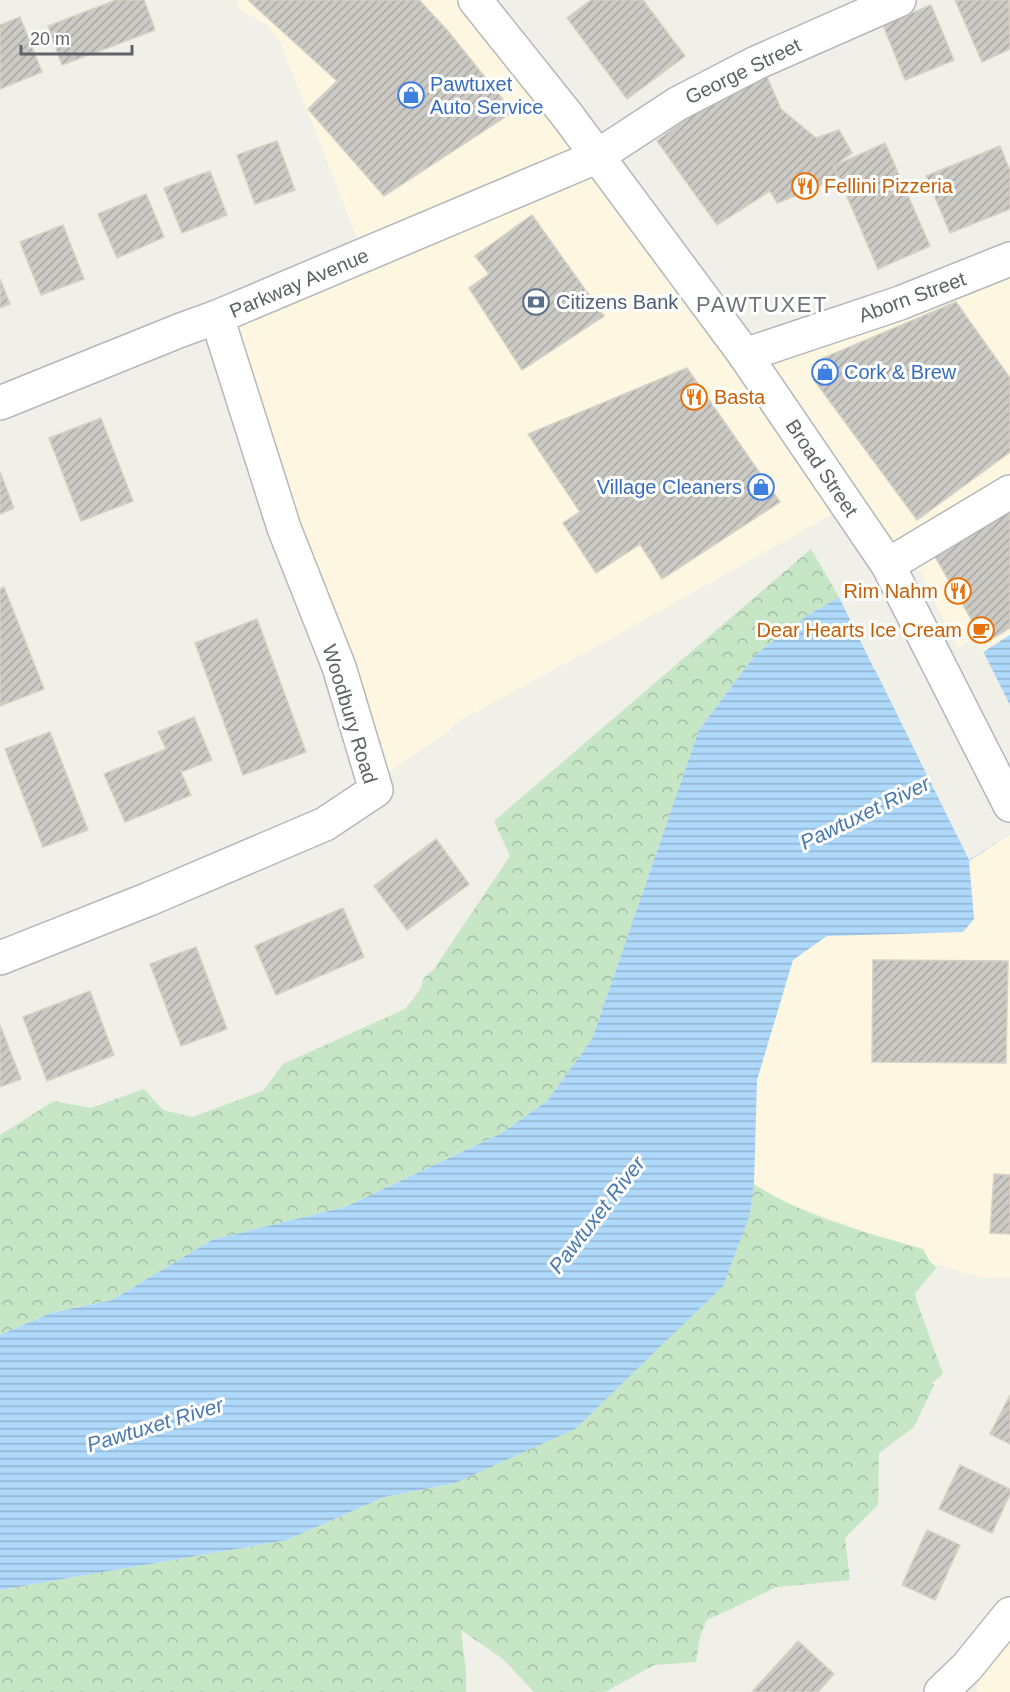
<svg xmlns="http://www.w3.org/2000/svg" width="1010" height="1692" font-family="Arial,sans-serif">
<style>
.commercial{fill:#fdf6e1}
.forest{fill:url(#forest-crowns)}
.water{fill:url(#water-rules)}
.pier{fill:#f0efe8}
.building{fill:url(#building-hatch);stroke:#d5d1c6;stroke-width:1.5}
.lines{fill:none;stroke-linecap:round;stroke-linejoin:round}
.minor-casing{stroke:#b5b8bb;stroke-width:36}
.secondary-casing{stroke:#b4b7bb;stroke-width:36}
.minor{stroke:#fff;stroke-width:33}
.secondary{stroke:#fff;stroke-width:33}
.labels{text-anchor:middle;stroke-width:6;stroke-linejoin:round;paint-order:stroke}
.street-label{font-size:20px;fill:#5f6367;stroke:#fff}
.shop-label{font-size:20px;fill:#366cbe;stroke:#fff;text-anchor:start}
.food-label{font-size:20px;fill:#c56008;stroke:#fff;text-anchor:start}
.service-label{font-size:20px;fill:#4e5e75;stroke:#fff;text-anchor:start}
.water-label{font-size:21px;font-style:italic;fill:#4979ae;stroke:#fff}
.quarter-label{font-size:22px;letter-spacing:1.5px;fill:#707579;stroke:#fff}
</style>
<defs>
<pattern id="forest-crowns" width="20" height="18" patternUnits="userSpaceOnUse" patternTransform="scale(1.5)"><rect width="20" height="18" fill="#c6e6c6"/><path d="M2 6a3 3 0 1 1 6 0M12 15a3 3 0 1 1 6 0" fill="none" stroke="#a4bea5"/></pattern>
<pattern id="water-rules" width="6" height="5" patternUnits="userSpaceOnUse" patternTransform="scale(1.5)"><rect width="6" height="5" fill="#aed9fb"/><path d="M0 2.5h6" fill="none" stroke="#91b4cf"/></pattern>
<pattern id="building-hatch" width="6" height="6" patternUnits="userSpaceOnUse" patternTransform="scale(1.5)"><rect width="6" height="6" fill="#cccac4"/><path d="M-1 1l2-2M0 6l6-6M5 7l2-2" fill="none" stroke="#a9a8a3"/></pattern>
</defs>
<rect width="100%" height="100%" fill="#f0efe8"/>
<!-- commercial -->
<g class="commercial">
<path d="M236 0H479L740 345 1010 258V635L983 652 975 637 959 648 929 592 922 574 845 507 605 642 461 720 445 734 382 777 216 316 362 250 280 42 266 24 240 10Z"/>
<path d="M1010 834V1278H984L939 1265 937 1267 930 1262 923 1249 862 1231 775 1198 754 1184 753 1171 757 1080 793 960 827 936 963 932 974 919 969 860Z"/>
<path d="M1010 1607V1692H976L990 1642Z"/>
</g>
<!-- forest -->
<g class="forest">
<path d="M811 549 839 597 808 615 756 654 699 730 592 1039 547 1101 500 1134 345 1207 212 1240 112 1300 51 1313 0 1335V1135L54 1101 91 1108 144 1089 163 1110 192 1117 263 1091 283 1064 405 1009 420 990 424 978 434 969 510 856 494 821Z"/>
<path d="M754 1184C803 1216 867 1233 923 1249L930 1262 937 1267 915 1293 917 1302 943 1374 932 1383 934 1385 914 1427 879 1453 878 1505 845 1538 850 1580 777 1587 707 1620 700 1637 696 1662 654 1665 605 1692H534L503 1659 461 1630 466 1671V1692H0V1590L287 1540 384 1497 455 1483 750 1214Z"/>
</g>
<!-- water -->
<path class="water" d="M839 597 875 671 983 652 1010 635V834L969 861 974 919 963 932 827 936 793 960 757 1080 754 1184 750 1214 723 1286 575 1429 455 1483 384 1497 287 1540 0 1590V1335L51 1313 112 1300 212 1240 345 1207 500 1134 547 1101 592 1039 699 730 756 654 808 615Z"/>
<!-- pier -->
<path class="pier" d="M841 596 877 668 982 649 1010 705V834L969 860 839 597Z"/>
<!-- building -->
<g class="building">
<path d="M116 0H144L155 30 62 65 48 26Z"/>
<path d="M248 0H419L447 30 513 112 384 196 308 109 337 81Z"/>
<path d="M591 0H643L685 56 627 99 567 18Z"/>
<path d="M955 0H1009L1010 49 982 62Z"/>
<path d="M931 5 954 60 905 80 883 25Z"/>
<path d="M20 17 42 72 0 89V25Z"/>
<path d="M764 70 781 109 816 138 839 130 852 153 834 166 839 178 777 203 770 191 717 225 657 141 732 83Z"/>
<path d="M277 141 295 190 255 204 237 155Z"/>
<path d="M885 143 930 246 878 269 834 166Z"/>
<path d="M1000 146 1010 171V209L950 233 926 176Z"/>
<path d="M210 171 227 215 182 233 164 188Z"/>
<path d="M146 194 164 237 117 258 98 214Z"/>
<path d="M532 215 604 316 522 370 469 288 489 274 475 256Z"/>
<path d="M63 225 84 279 41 295 20 242Z"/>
<path d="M0 279 10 304 0 308Z"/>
<path d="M956 302 1010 378V452L917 520 814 380 823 358Z"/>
<path d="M687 368 780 502 662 579 640 544 596 573 563 523 580 512 528 434Z"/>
<path d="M101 418 133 501 81 521 49 438Z"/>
<path d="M0 472 14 508 0 514Z"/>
<path d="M1008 509 1010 513V628L985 643 934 555Z"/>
<path d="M4 587 44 689 0 706V589Z"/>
<path d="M257 619 306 752 243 775 195 643Z"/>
<path d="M194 717 212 760 181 772 191 795 125 822 104 774 166 749 158 732Z"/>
<path d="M50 732 88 830 43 847 5 749Z"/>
<path d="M436 839 469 884 407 930 374 886Z"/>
<path d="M343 908 364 957 276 995 255 946Z"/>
<path d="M196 947 227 1029 181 1046 150 964Z"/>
<path d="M873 960 1008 961 1006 1063 872 1062Z"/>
<path d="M90 991 114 1055 47 1081 23 1017Z"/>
<path d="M0 1025 21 1079 0 1087Z"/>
<path d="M994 1174 1010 1175V1234L990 1233Z"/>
<path d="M1010 1395V1444L990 1434Z"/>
<path d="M960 1465 1010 1489V1494L992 1533 939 1509Z"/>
<path d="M927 1530 960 1545 935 1600 902 1585Z"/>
<path d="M798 1641 834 1674 818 1692H752Z"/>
</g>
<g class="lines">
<!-- minor casing -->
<g class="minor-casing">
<g id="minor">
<path d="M745 355 900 303 1010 259"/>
<path d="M0 403 181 330 217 317 596 157 677 104 756 63 899 0"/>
<path d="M888 565 1010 492"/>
<path d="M0 958 149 899 325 824 376 790 339 667 284 528 217 317"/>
</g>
</g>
<!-- secondary casing -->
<g class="secondary-casing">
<g id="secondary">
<path d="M475 0 567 115 745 355 888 565 1010 805"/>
<path d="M941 1692 967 1667 1010 1614"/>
</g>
</g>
<!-- minor -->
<use href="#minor" class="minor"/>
<!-- secondary -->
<use href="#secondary" class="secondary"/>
</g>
<!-- icons -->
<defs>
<g id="shop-ring" transform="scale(1.35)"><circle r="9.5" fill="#fff" stroke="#3f7fe0" stroke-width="1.5"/><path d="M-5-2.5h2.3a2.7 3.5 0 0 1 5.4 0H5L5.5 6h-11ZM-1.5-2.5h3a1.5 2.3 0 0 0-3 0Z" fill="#3f7fe0"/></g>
<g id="restaurant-ring" transform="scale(1.35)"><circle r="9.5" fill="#fff" stroke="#e8710a" stroke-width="1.5"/><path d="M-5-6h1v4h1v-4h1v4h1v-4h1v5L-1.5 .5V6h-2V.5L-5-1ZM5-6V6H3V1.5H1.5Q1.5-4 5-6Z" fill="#e8710a"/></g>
<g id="bank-ring" transform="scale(1.35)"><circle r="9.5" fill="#fff" stroke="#5c6f8a" stroke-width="1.5"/><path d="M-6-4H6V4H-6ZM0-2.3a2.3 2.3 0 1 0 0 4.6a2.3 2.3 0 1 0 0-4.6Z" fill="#5c6f8a"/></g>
<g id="cafe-ring" transform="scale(1.35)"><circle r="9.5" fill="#fff" stroke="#e8710a" stroke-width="1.5"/><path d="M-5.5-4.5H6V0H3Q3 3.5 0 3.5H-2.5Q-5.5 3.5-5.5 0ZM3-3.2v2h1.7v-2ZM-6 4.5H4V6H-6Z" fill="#e8710a"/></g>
</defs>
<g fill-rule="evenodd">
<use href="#shop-ring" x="411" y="95"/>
<use href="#restaurant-ring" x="805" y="186"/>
<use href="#bank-ring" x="536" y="302"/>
<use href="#shop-ring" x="825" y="372"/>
<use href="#restaurant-ring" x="694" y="397"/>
<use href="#shop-ring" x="761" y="487"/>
<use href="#restaurant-ring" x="958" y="591"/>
<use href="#cafe-ring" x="981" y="630"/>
</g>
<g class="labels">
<!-- street labels -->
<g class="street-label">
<text transform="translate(743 71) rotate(-26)" y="7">George Street</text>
<text transform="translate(299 283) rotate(-23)" y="7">Parkway Avenue</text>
<text transform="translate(912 297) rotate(-20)" y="7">Aborn Street</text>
<text transform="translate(822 468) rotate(56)" y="7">Broad Street</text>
<text transform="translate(350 714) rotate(73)" y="7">Woodbury Road</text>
</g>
<!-- shop labels -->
<g class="shop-label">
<text x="430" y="91">Pawtuxet<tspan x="430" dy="23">Auto Service</tspan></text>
<text x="844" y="379">Cork &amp; Brew</text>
<text x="742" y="494" text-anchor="end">Village Cleaners</text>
</g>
<!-- food labels -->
<g class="food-label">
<text x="824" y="193">Fellini Pizzeria</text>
<text x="714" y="404">Basta</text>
<text x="938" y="598" text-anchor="end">Rim Nahm</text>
<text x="962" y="637" text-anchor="end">Dear Hearts Ice Cream</text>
</g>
<!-- service labels -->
<g class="service-label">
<text x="556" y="309">Citizens Bank</text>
</g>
<!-- water labels -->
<g class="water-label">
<text transform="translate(865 813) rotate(-26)" y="7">Pawtuxet River</text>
<text transform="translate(597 1215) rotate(-52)" y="7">Pawtuxet River</text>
<text transform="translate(155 1425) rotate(-17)" y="7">Pawtuxet River</text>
</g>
<!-- quarter labels -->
<g class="quarter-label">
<text x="762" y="312">PAWTUXET</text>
</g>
</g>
<!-- scale -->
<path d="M21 45v9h111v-9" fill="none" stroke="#5f6367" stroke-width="3"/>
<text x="30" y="45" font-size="18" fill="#5f6367" stroke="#ffffff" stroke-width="4.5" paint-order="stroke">20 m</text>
</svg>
